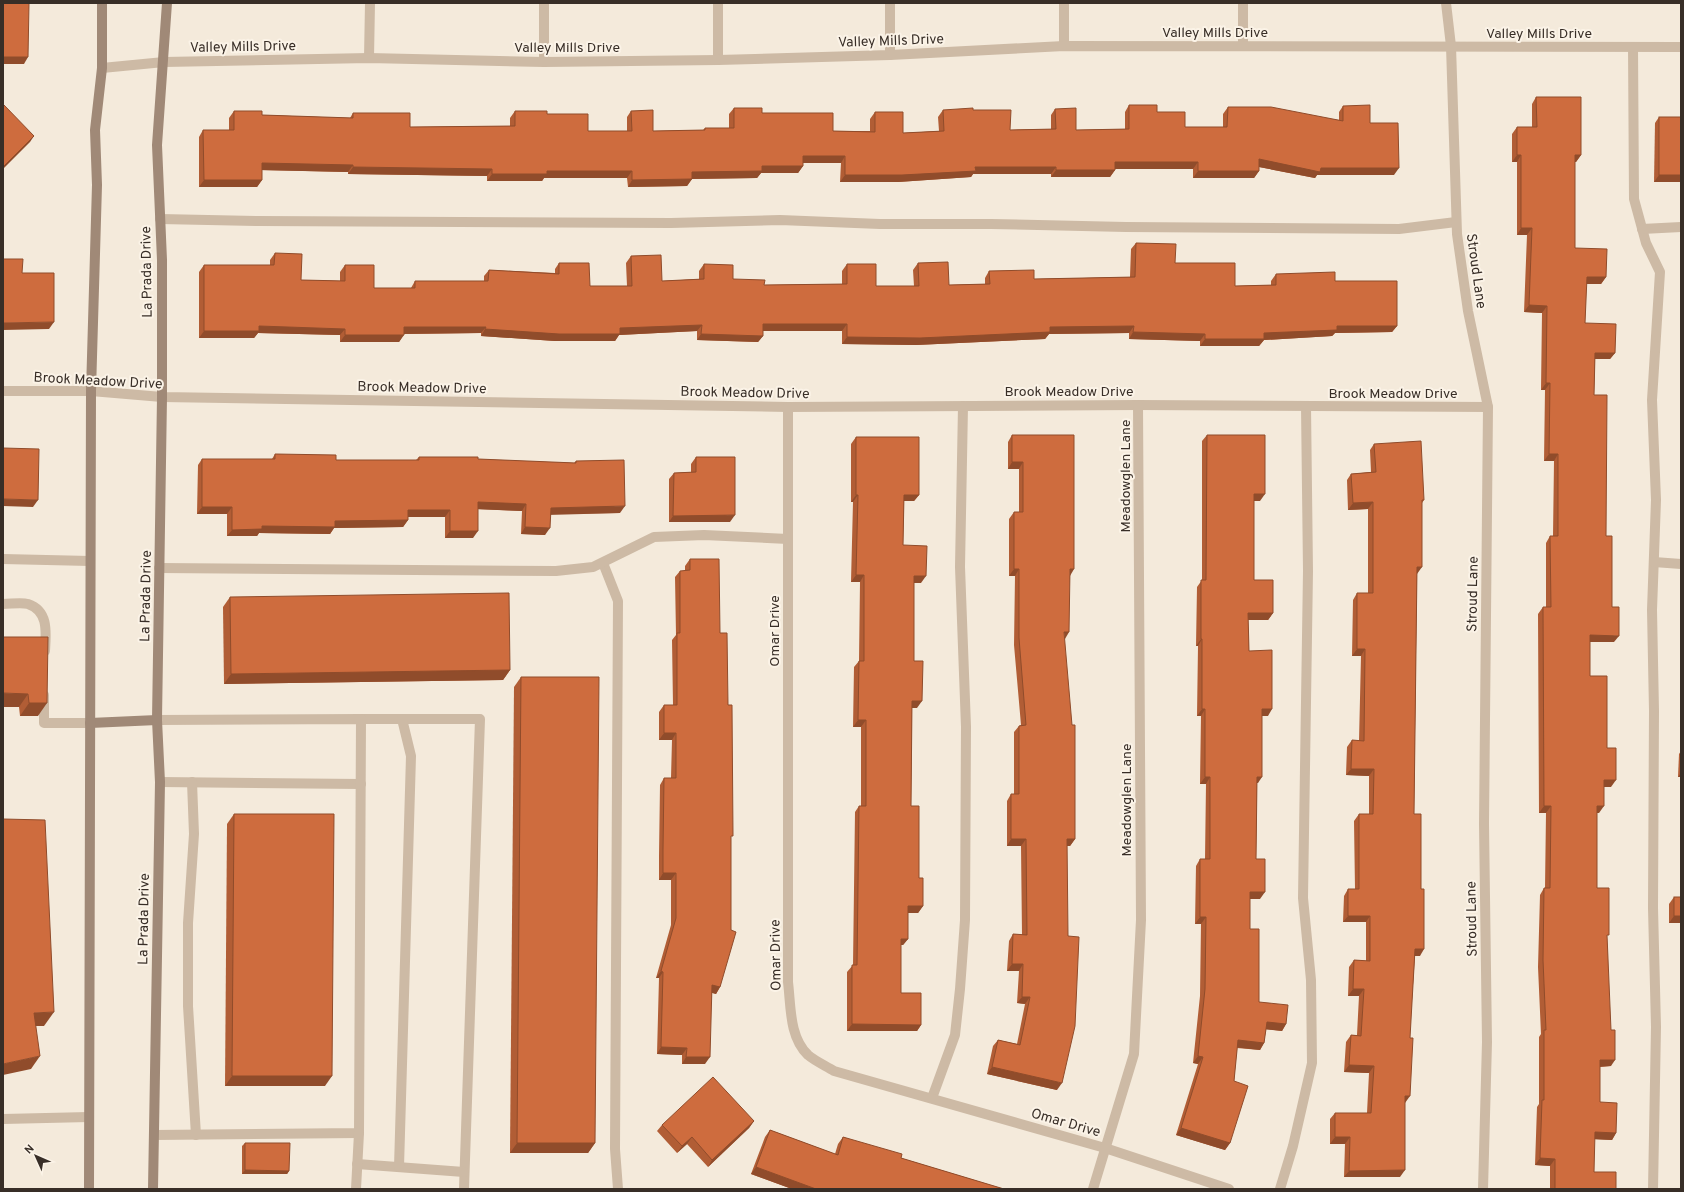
<svg xmlns="http://www.w3.org/2000/svg" width="1684" height="1192" font-family="Overpass,sans-serif">
<style>
.lines{fill:none;stroke-linecap:round;stroke-linejoin:round}
.service{stroke:#cdbaa5;stroke-width:10}
.minor{stroke:#cdbaa5;stroke-width:10}
.secondary{stroke:#a08977;stroke-width:10}
.wall{fill:#b15d35}
.shaded-wall{fill:#904c2b}
.building{fill:#ce6c3e;stroke:#904c2b}
.labels{text-anchor:middle;stroke-width:4;stroke-linejoin:round;paint-order:stroke}
.street-label{font-size:14px;fill:#382e27;stroke:#fbf3e7}
</style>
<rect width="100%" height="100%" fill="#f4eadb"/>
<g class="lines">
<!-- service -->
<g class="service">
<path d="M544 3V62"/>
<path d="M890 3V55"/>
<path d="M1243 3V46"/>
<path d="M1633 47 1634 199 1646 243 1660 272 1652 400 1656 500 1652 610 1654 711 1653 908 1656 1027 1653 1189"/>
<path d="M160 219 259 221 671 223 780 220 880 224H991L1126 227 1399 229 1456 222"/>
<path d="M1642 229 1681 227"/>
<path d="M3 559 90 561"/>
<path d="M1654 562 1681 564"/>
<path d="M603 563 618 601 615 1149 618 1189"/>
<path d="M159 568 556 571 593 567 654 537 704 535 788 539"/>
<path d="M3 604C11 604 21 602 28 604 49 611 46 633 45 651"/>
<path d="M44 695V723H90"/>
<path d="M361 719H480L464 1189"/>
<path d="M160 782 361 784"/>
<path d="M192 782 194 834 188 923V1006L196 1135"/>
<path d="M932 1098 955 1035 960 989 965 920 966 727 960 567 963 406"/>
<path d="M3 1119 89 1117"/>
<path d="M154 1135 359 1133 361 719 157 720"/>
<path d="M357 1164 464 1172"/>
<path d="M399 1167 411 756 402 719"/>
<path d="M356 1189 359 1133"/>
<path d="M1280 1189 1293 1146 1312 1063 1311 980 1303 898 1308 571 1306 406"/>
</g>
<!-- minor -->
<g class="minor">
<path d="M718 3V60"/>
<path d="M1446 3 1451 46 1457 234 1468 311 1488 407 1484 824 1487 1042 1483 1189"/>
<path d="M1064 46V3"/>
<path d="M369 58 370 3"/>
<path d="M102 68 164 62 369 58 544 62 718 60 890 55 1064 46 1681 47"/>
<path d="M3 391H91L162 397 788 407 1138 405 1488 407"/>
<path d="M788 407V982C791 1006 789 1037 808 1055 815 1061 826 1066 834 1071L1105 1148 1229 1189"/>
<path d="M1093 1189 1134 1054 1141 920 1138 405"/>
</g>
<!-- secondary -->
<g class="secondary">
<path d="M90 723 157 720"/>
<path d="M89 1189 91 391 97 185 95 130 102 68V3"/>
<path d="M153 1189 160 782 157 720 162 397V260L157 145 167 3"/>
</g>
</g>
<!-- wall -->
<g class="wall">
<path d="M1536 97 1581 155 1576 162H1575V248L1606 277 1601 284H1586L1585 323 1615 353 1610 359H1595L1594 395 1612 607 1614 642H1590V676L1607 748 1611 787H1604L1599 813H1597V888L1607 938 1611 1066 1600 1067V1102L1616 1133 1612 1140 1594 1139V1172L1616 1189H1550V1166L1535 1165 1537 1107 1539 1104V1037L1541 1034 1538 967 1540 895 1544 888H1545L1546 813H1539L1538 614 1543 607H1546V543L1550 536H1553L1554 461H1544L1545 390H1541L1542 313 1524 312 1527 235H1517V162H1512V134L1517 127H1532V104Z"/>
<path d="M1129 105 1157 112 1185 127H1223V114L1228 107 1339 120V112L1343 106 1370 123 1394 175H1317L1315 178 1259 167V171L1254 178H1193V169H1115V170L1110 177H1051V174H973L971 177 898 182H840L841 163H803V166L798 173H761L757 178 692 179 687 186 628 187 627 178H544L542 181H487V176L348 174V172L262 170V180L257 187H199V137L203 130H229V118L234 111 262 115 350 118 353 113 410 127 510 126V118L515 111 547 114 588 131H627V117L631 111 653 131 703 130 705 128H729V114L734 108 762 113 833 131H870V119L875 112 903 133 939 131 938 117 943 110H973L1010 130 1051 129V115L1055 109 1076 130 1125 129V112Z"/>
<path d="M1659 117 1681 182H1654L1655 123Z"/>
<path d="M1136 243 1175 263 1235 286 1271 285V281L1276 274 1335 281 1397 326 1392 332 1335 333 1332 336 1264 340 1259 346H1200V341L1129 339V333L1049 334 1045 339 916 345 842 344V331H763V336L758 342 697 340V331L619 335 615 341H555L481 336V333L404 334 399 342H340V335L258 333 254 338H199V272L204 265H270V260L275 253 301 280 340 281V272L345 265 374 288H411L415 281H484V276L489 270 555 273V269L559 263 590 286H627L626 263 631 256 662 281 699 279V271L704 264 733 279 764 285 842 284V271L847 264 876 286H914L913 270 918 263 949 285 985 284V278L989 271 1034 279 1130 277 1131 249Z"/>
<path d="M1012 435 1070 576 1064 639 1075 839 1070 846H1067L1057 1090 987 1074 993 1046 998 1040 1017 1044 1025 1004 1017 1003 1019 971H1007L1009 941 1013 934 1022 935 1021 846H1007V801L1011 794H1014V732L1019 726 1021 725 1014 645 1015 576H1009V519L1014 512H1019V469H1008V442Z"/>
<path d="M1207 435 1260 501H1254V580L1273 613 1268 620H1248L1249 651 1268 716H1262L1258 783H1257L1256 859 1260 899H1250V929L1259 1002 1286 1024 1282 1031 1266 1029 1264 1043 1260 1050 1237 1048 1234 1081 1230 1143 1225 1150 1176 1135 1198 1064 1193 1063 1200 996 1201 924H1195L1196 866 1200 859H1205L1206 784H1200L1201 716H1197L1198 646H1196L1197 587 1202 580V441Z"/>
<path d="M856 437 919 495 914 501H904L903 545 921 583H914V661L917 708H912L911 806 919 878 923 906 918 913H908V939L903 945H901V993L921 1025 917 1031H847V972L853 965 855 812 859 806H861V727H853L854 667 859 661 860 582H851L853 502H851V444Z"/>
<path d="M1374 444 1424 500 1422 503 1417 574 1414 814 1420 956H1415L1400 1177H1344L1345 1144H1330V1119L1335 1113H1367L1369 1073 1344 1072 1346 1042 1351 1035H1357L1359 996H1348L1349 967 1354 960 1366 961V922H1343L1344 896 1348 889H1355L1354 821 1359 814H1369V776L1346 775 1347 747 1352 740 1359 741 1361 656H1352L1353 600 1357 593H1368V509L1348 510 1347 480 1351 474 1371 472 1370 450Z"/>
<path d="M275 454 336 460H416L419 457 574 463 576 461 620 513 551 514 545 535 521 534 522 511 478 509 473 538H445V517H408V520L403 527 334 528 330 534 259 533 257 536H227V514H197L198 465 202 459H272Z"/>
<path d="M696 457 730 522H669V479L674 473 691 472V464Z"/>
<path d="M690 559 720 633 728 705 731 839 720 987 716 994 712 993 705 1064H682V1055L657 1054 659 978H656L671 925V880H659V856L660 785 664 778H671L672 740H659V712L664 705H673L672 640 676 635 675 577 680 571H685V566Z"/>
<path d="M230 597 510 670 503 680 224 684 223 607Z"/>
<path d="M3 637 38 716H20L19 707Z"/>
<path d="M521 677 595 1143 588 1153H510L514 687Z"/>
<path d="M1681 751V777H1678L1679 754Z"/>
<path d="M234 814 325 1086H225L227 824Z"/>
<path d="M1674 897H1681V923H1669V904Z"/>
<path d="M754 1121 749 1128 708 1167 687 1144 677 1153 657 1131 662 1125Z"/>
<path d="M770 1130 835 1154 838 1144 843 1137 901 1158 1004 1189H792L751 1174 765 1137Z"/>
<path d="M245 1143 289 1171 287 1174H242V1146Z"/>
</g>
<!-- shaded-wall -->
<g class="shaded-wall">
<path d="M3 57H28L24 64H3Z"/>
<path d="M34 136 30 142 3 169V167Z"/>
<path d="M1517 155H1521L1517 162H1512Z"/>
<path d="M1575 155H1581L1576 162H1570Z"/>
<path d="M803 156H845L841 163H798Z"/>
<path d="M1259 159 1321 168H1399L1394 175H1317L1315 178 1254 166Z"/>
<path d="M1115 162H1198L1193 169H1110Z"/>
<path d="M262 163 353 165 348 172 257 170Z"/>
<path d="M762 166H803L798 173H761L757 178 687 179 692 172Z"/>
<path d="M353 167 492 169 487 176 348 174Z"/>
<path d="M975 167H1056L1051 174H973L971 177 898 182H840L845 175Z"/>
<path d="M1056 170H1115L1110 177H1051Z"/>
<path d="M547 171H632L627 178H544L542 181H487L492 174Z"/>
<path d="M1198 171H1259L1254 178H1193Z"/>
<path d="M1659 175H1681V182H1654Z"/>
<path d="M692 179 687 186 628 187 632 180Z"/>
<path d="M204 180H262L257 187H199Z"/>
<path d="M1521 228H1532L1527 235H1517Z"/>
<path d="M1587 277H1606L1601 284H1582Z"/>
<path d="M1529 305 1547 306 1542 313 1524 312Z"/>
<path d="M54 322 49 329 3 330V323Z"/>
<path d="M763 324H847L842 331H758Z"/>
<path d="M702 325 697 331 619 335 615 341H555L481 336 485 329 620 328Z"/>
<path d="M259 326 345 329 340 335 258 333 254 338H199L204 331Z"/>
<path d="M1134 326 1129 333 1049 334 1045 339 916 345 842 344 847 337 1050 327Z"/>
<path d="M1337 326H1397L1392 332 1335 333 1332 336 1264 340 1259 346H1200L1205 339Z"/>
<path d="M404 327H486L481 333 399 334Z"/>
<path d="M1133 332 1205 334 1200 341 1129 339Z"/>
<path d="M701 334 763 336 758 342 697 340Z"/>
<path d="M345 335H404L399 342H340Z"/>
<path d="M1595 353H1615L1610 359H1590Z"/>
<path d="M1546 383H1550L1545 390H1541Z"/>
<path d="M1549 454H1558L1554 461H1544Z"/>
<path d="M1012 462H1023L1019 469H1008Z"/>
<path d="M1254 494H1265L1260 501H1250Z"/>
<path d="M856 495H858L853 502H851Z"/>
<path d="M904 495H919L914 501H899Z"/>
<path d="M3 499 38 500 33 507 3 506Z"/>
<path d="M478 502 526 504 522 511 473 509Z"/>
<path d="M1373 502 1368 509 1348 510 1353 503Z"/>
<path d="M625 506 620 513 547 515 551 508Z"/>
<path d="M202 507H232L227 514H197Z"/>
<path d="M408 510H450L445 517H403Z"/>
<path d="M735 515 730 522H669L673 516Z"/>
<path d="M408 520 403 527 334 528 330 534 259 533 257 536H227L232 530 262 526 335 521Z"/>
<path d="M525 527 550 528 545 535 521 534Z"/>
<path d="M450 531H478L473 538H445Z"/>
<path d="M1417 567H1422L1417 574Z"/>
<path d="M1014 569H1019L1015 576H1009Z"/>
<path d="M1070 569H1074L1070 576Z"/>
<path d="M856 575H864L860 582H851Z"/>
<path d="M914 576H926L921 583H909Z"/>
<path d="M1248 613H1273L1268 620H1244Z"/>
<path d="M1064 632H1069L1065 639Z"/>
<path d="M1590 635 1619 636 1614 642H1585Z"/>
<path d="M1201 639H1202L1198 646H1196Z"/>
<path d="M1357 649H1365L1361 656H1352Z"/>
<path d="M510 670 503 680 224 684 231 674Z"/>
<path d="M3 693 28 694 19 707H3Z"/>
<path d="M912 701H922L917 708H907Z"/>
<path d="M29 703H47L38 716H20Z"/>
<path d="M1202 709H1205L1201 716H1197Z"/>
<path d="M1262 709H1272L1268 716H1258Z"/>
<path d="M858 720H866L861 727H853Z"/>
<path d="M664 733H676L672 740H659Z"/>
<path d="M1351 769H1374L1369 776 1346 775Z"/>
<path d="M1681 773V777H1678Z"/>
<path d="M1205 777H1210L1206 784H1200Z"/>
<path d="M1257 777H1262L1258 783H1252Z"/>
<path d="M1604 780H1616L1611 787H1599Z"/>
<path d="M1544 806H1551L1546 813H1539Z"/>
<path d="M1597 806H1604L1599 813H1592Z"/>
<path d="M1011 839H1026L1021 846H1007Z"/>
<path d="M1067 839H1075L1070 846H1062Z"/>
<path d="M663 873H676L671 880H659Z"/>
<path d="M1250 892H1265L1260 899H1245Z"/>
<path d="M908 906H923L918 913H903Z"/>
<path d="M1348 916H1370L1366 922H1343Z"/>
<path d="M1674 916H1681V923H1669Z"/>
<path d="M1200 917H1206L1201 924H1195Z"/>
<path d="M901 939H908L903 945H897Z"/>
<path d="M1415 949H1424L1420 956H1410Z"/>
<path d="M1012 964H1023L1019 971H1007Z"/>
<path d="M661 971 663 972 659 978H656Z"/>
<path d="M712 985 720 987 716 994 707 991Z"/>
<path d="M1353 989H1364L1359 996H1348Z"/>
<path d="M1022 997H1030L1025 1004 1017 1003Z"/>
<path d="M54 1012 44 1026H25L34 1013Z"/>
<path d="M1267 1022 1286 1024 1282 1031 1262 1029Z"/>
<path d="M852 1024 921 1025 917 1031H847Z"/>
<path d="M1238 1040 1264 1043 1260 1050 1233 1047Z"/>
<path d="M661 1047 687 1048 682 1055 657 1054Z"/>
<path d="M40 1056 31 1069 3 1075V1064Z"/>
<path d="M1198 1056 1203 1057 1198 1064 1193 1063Z"/>
<path d="M686 1057H710L705 1064H682Z"/>
<path d="M1600 1060H1615L1611 1066 1595 1067Z"/>
<path d="M1349 1065 1374 1066 1369 1073 1344 1072Z"/>
<path d="M992 1067 1062 1083 1057 1090 987 1074Z"/>
<path d="M232 1076H332L325 1086H225Z"/>
<path d="M1405 1096H1410L1405 1103Z"/>
<path d="M754 1121 749 1128 708 1167 712 1160Z"/>
<path d="M1181 1128 1230 1143 1225 1150 1176 1135Z"/>
<path d="M1595 1132 1616 1133 1612 1140 1590 1139Z"/>
<path d="M692 1137 687 1144 677 1153 682 1146Z"/>
<path d="M1335 1137H1350L1345 1144H1330Z"/>
<path d="M517 1143H595L588 1153H510Z"/>
<path d="M1540 1158 1555 1159 1550 1166 1535 1165Z"/>
<path d="M756 1167 816 1189H792L751 1174Z"/>
<path d="M245 1170 289 1171 287 1174H242Z"/>
<path d="M1405 1170 1400 1177H1344L1349 1171Z"/>
</g>
<!-- building -->
<g class="building">
<path d="M3 3H29L28 57H3Z"/>
<path d="M1536 97H1581V155H1575V248L1607 249 1606 277H1587L1585 323 1616 324 1615 353H1595L1594 395H1607L1606 536H1612V607H1619V636L1590 635V676H1607V748H1616V780H1604V806H1597V888H1609V935H1607L1611 1030H1615V1060H1600V1102L1617 1103 1616 1133 1595 1132 1594 1172H1616V1189H1555V1159L1540 1158 1542 1100H1544V1030H1546L1543 960 1544 888H1550L1551 806H1544L1543 607H1551L1550 536H1558V454H1549L1550 383H1546L1547 306 1529 305 1532 228H1521V155H1517V127H1537Z"/>
<path d="M3 104 34 136 3 167Z"/>
<path d="M1129 105H1157V112H1185V127H1227L1228 107H1271L1343 121V106L1370 105V123H1398L1399 168H1321L1320 172 1259 159V171H1198V162H1115V170H1056V167H975L976 171 902 175H845V156H803V166H762V171L692 172V179L632 180V171H547V174H492V169L353 167V165L262 163V180H204L203 130H234V111H262V115L353 118V113H410V127L515 126V111H547V114H588V131H632L631 111 653 110V131L705 130V128H734V108H762V113H833V131L875 132V112H903V133L944 131 943 110 973 108V110H1011L1010 130 1056 129 1055 109 1076 108V130L1129 129Z"/>
<rect x="1659" y="117" width="22" height="58"/>
<path d="M1136 243 1176 244 1175 263H1235V286L1276 285V274L1335 272V281H1397V326H1337V330L1264 333V339H1205V334L1133 332 1134 326 1050 327V332L920 338 847 337V324H763V336L701 334 702 325 620 328V334H559L485 329 486 327H404V335H345V329L259 326V331H204V265H274L275 253 302 254 301 280 345 281V265H374V288H415V281H488L489 270 559 274V263H589L590 286H632L631 256 661 255 662 281 704 279V264L733 265V279L765 280 764 285 847 284V264H876V286H919L918 263 948 262 949 285 990 284 989 271 1034 270V279L1135 277Z"/>
<path d="M3 259H23L22 273H54V322L3 323Z"/>
<path d="M1012 435H1074V569H1070L1069 632H1064L1072 725H1075V839H1067L1068 936 1079 937 1075 1026 1062 1083 992 1067 998 1040 1020 1045 1030 997H1022L1023 964H1012L1013 934 1027 935 1026 839H1011V794H1019V726L1026 725 1019 638V569H1014V512H1023V462H1012Z"/>
<path d="M1207 435H1265V494H1254V580H1273V613H1248L1249 651 1272 650V709H1262V777H1257L1256 859H1265V892H1250V929H1259V1002L1288 1005 1286 1024 1267 1022 1264 1043 1238 1040 1234 1081 1248 1086 1230 1143 1181 1128 1203 1057 1198 1056 1205 989 1206 917H1200V859H1210V777H1205V709H1202V639H1201V580H1206Z"/>
<path d="M856 437H919V495H904L903 545 927 546 926 576H914V661H923L922 701H912L911 806H919V878H923V906H908V939H901V993H921V1025L852 1024V965H857L859 806H866V720H858L859 661H864V575H856L858 495H856Z"/>
<path d="M1421 441 1424 500H1422V567H1417L1414 814H1421V889H1424V949H1415L1410 1038H1413L1410 1096H1405V1170L1349 1171 1350 1137H1335V1113H1371L1374 1066 1349 1065 1351 1035 1361 1036 1364 989H1353L1354 960 1370 961V916H1348V889H1359V814H1373L1374 769H1351L1352 740 1364 741 1365 649H1357V593H1373V502L1353 503 1351 474 1376 472 1374 444Z"/>
<path d="M3 448 39 449 38 500 3 499Z"/>
<path d="M275 454 336 455V460H419V457H478V459L576 463V461L624 460 625 506 551 508 550 528 525 527 526 504 478 502V531H450V510H408V520L335 521V527L262 526V529L232 530V507H202V459H275Z"/>
<path d="M696 457H735V515L673 516 674 473 696 472Z"/>
<path d="M690 559H719L720 633H727L728 705H732L733 836H731V930L736 932 720 987 712 985 710 1057H686L687 1048 661 1047 663 972 661 971 676 918V873H663V849L664 778H676V733H664V705H677V633H680V571L690 570Z"/>
<path d="M509 593 510 670 231 674 230 597Z"/>
<path d="M3 637H48L47 703H29L28 694 3 693Z"/>
<path d="M521 677H599L595 1143H517Z"/>
<path d="M234 814H334L332 1076H232Z"/>
<path d="M3 819 45 820 54 1012 34 1013 40 1056 3 1064Z"/>
<rect x="1674" y="897" width="7" height="19"/>
<path d="M713 1077 754 1121 712 1160 692 1137 682 1146 662 1125Z"/>
<path d="M770 1130 838 1155 843 1137 902 1154 901 1158 1004 1189H816L756 1167Z"/>
<path d="M245 1143H290L289 1171 245 1170Z"/>
</g>
<g class="labels">
<!-- street labels -->
<g class="street-label">
<text x="1215" y="37">Valley Mills Drive</text>
<text x="1539" y="38">Valley Mills Drive</text>
<text transform="translate(891 40) rotate(-2)" y="5">Valley Mills Drive</text>
<text transform="translate(243 46) rotate(-1)" y="5">Valley Mills Drive</text>
<text x="567" y="52">Valley Mills Drive</text>
<text transform="translate(1477 271) rotate(82)" y="5">Stroud Lane</text>
<text transform="translate(146 272) rotate(-91)" y="5">La Prada Drive</text>
<text transform="translate(98 380) rotate(3)" y="5">Brook Meadow Drive</text>
<text transform="translate(422 387) rotate(1)" y="5">Brook Meadow Drive</text>
<text x="1069" y="396">Brook Meadow Drive</text>
<text transform="translate(745 392) rotate(1)" y="5">Brook Meadow Drive</text>
<text x="1393" y="398">Brook Meadow Drive</text>
<text transform="translate(1125 476) rotate(-90)" y="5">Meadowglen Lane</text>
<text transform="translate(1472 594) rotate(-89)" y="5">Stroud Lane</text>
<text transform="translate(145 596) rotate(-89)" y="5">La Prada Drive</text>
<text transform="translate(774 631) rotate(-90)" y="5">Omar Drive</text>
<text transform="translate(1126 800) rotate(-90)" y="5">Meadowglen Lane</text>
<text transform="translate(143 919) rotate(-89)" y="5">La Prada Drive</text>
<text transform="translate(1471 919) rotate(-91)" y="5">Stroud Lane</text>
<text transform="translate(775 955) rotate(-91)" y="5">Omar Drive</text>
<text transform="translate(1066 1122) rotate(16)" y="5">Omar Drive</text>
</g>
</g>
<!-- border -->
<rect width="1684" height="1192" fill="none" stroke="#382e27" stroke-width="8"/>
<!-- north arrow -->
<g transform="translate(36 1156) rotate(315)" stroke="#fbf3e7" stroke-width="3" paint-order="stroke">
<path d="M0-3L7 15L0 10L-7 15Z" fill="#382e27"/>
<text y="-6" font-size="11" font-weight="bold" text-anchor="middle" fill="#382e27">N</text>
</g>
</svg>
